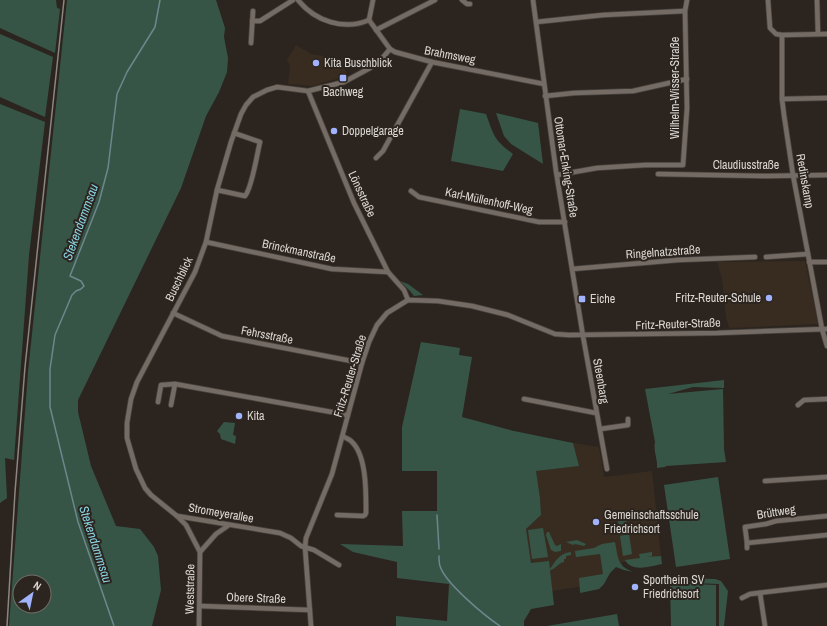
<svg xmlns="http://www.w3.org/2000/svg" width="827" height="626" font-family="'Archivo Narrow',sans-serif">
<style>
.built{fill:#382c21}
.green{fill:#375546;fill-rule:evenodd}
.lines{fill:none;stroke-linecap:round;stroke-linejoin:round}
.stream{stroke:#6d878c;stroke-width:1.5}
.minor-casing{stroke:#49423e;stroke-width:6}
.minor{stroke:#736b64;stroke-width:4.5}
.rail{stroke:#8c8681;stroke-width:1.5}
.poi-dot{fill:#a1b3fd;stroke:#2c251f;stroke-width:1.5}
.labels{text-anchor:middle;stroke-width:4;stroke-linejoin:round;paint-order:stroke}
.street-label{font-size:12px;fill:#dcd7d3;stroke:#2c251f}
.poi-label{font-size:12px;fill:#dcd7d3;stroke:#2c251f;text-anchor:start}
.water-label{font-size:13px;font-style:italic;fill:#89d3e3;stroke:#2c251f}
</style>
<rect width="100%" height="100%" fill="#2c251f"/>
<!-- built -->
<g class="built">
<path d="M296 45 311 54 343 59 347 76 312 86 288 84 290 66 287 60Z"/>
<path d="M805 261 818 324 729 328 726 317 722 279 717 262Z"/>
<path d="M573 443 599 447 604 477 652 471 661 556 613 564 605 580 591 585 552 591 549 562 531 564 526 529 541 515 540 498 536 471 578 466Z"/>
</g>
<!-- green -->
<g class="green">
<path d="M0 0H56L57 8 60 9 55 53 0 28Z"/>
<path d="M67 0H216L225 28 224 37 228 58 227 72 219 92 206 116 181 188 78 400V412L91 466 116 526 140 529 154 547 158 556 161 590 152 626H9L28 372ZM20 582H44V606H20Z"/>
<path d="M0 34 53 57 45 117 0 97Z"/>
<path d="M0 104 45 122 29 255 14 460 5 458 7 498 0 503Z"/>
<path d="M460 109 486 114C494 136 494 140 513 154L503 171 451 161Z"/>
<path d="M496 113 538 123 543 164 511 144 504 136Z"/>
<path d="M400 281 408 284 423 295 414 296 410 291Z"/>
<path d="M421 342 460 348 459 355 472 357 462 417 514 431 573 443 579 466 536 471 540 498 541 515 526 529 531 563 549 561 550 569C556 561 559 553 571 552V555L566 556V559H564V562C558 563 556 569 550 570L554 605 531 609 524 621V626H396V616L447 621 449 584 397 578V562L353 552 340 544 403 546 402 511H437V471H402V427Z"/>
<path d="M724 380V388L693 387 668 394 723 389 724 449 726 462 666 466 665 467 657 468C658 459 653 451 655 442L645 389Z"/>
<path d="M224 422 235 423 233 435 236 436 235 444 221 439 220 434 217 431Z"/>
<path d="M718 477 730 559 676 567 664 485Z"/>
<path d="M626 518 629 533 620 535 618 519Z"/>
<path d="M543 528 548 557 532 559 528 530Z"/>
<path d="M547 532H549L555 545 557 546 561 544V551L555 552 551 550 546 535Z"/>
<path d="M629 534 632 554 623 556 620 536Z"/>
<path d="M577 540 586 544 584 546 575 544 573 545 566 542Z"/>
<path d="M615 542C618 557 617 566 633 572L624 570 616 567 610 573 604 584 599 589 580 593 579 578 603 574 600 554 576 557 575 551 594 548 602 544Z"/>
<path d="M652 552V556L646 557 661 556 662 564C651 566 632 573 625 560L640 558 639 554Z"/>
<path d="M670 578 715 579 721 581 728 591 724 626H719V584L670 582V583L716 585V626H671L670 583H667V580Z"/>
<path d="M617 614 619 626H547Z"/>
</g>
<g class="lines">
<!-- stream -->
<g class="stream">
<path d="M437 515 439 549"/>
<path d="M439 556C439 560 439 563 440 566 445 583 485 616 500 626"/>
<path d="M114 626 78 522 50 407V369L55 335 72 295 76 291 81 289 84 286 81 281 70 276 99 202 108 168 117 94 127 72 155 27 160 0"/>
</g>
<!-- minor casing -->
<g class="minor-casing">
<g id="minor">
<path d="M298 0C315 21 344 31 369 20"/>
<path d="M462 0 467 4H470"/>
<path d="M533 0 556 171 583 336 607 469"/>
<path d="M768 0 770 28 776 34 782 35 827 34"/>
<path d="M817 0 818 34"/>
<path d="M369 20 390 49 395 52 432 62 544 84"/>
<path d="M369 20 373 0"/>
<path d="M252 21H260L293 0"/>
<path d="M536 22 603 15 685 11"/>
<path d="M376 30 435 0"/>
<path d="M782 35V99L784 115 793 175 808 254 822 329 827 346"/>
<path d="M251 43 253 11"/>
<path d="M308 91 354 203 388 272 404 290 408 300"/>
<path d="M545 96 574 93 633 91 687 79"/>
<path d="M782 99 827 98"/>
<path d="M376 158 383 151 432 62"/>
<path d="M658 174 768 176 827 175"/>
<path d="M557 175 597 168 645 165H683L687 108 685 11 687 0"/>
<path d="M217 190 245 196C252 188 257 154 260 142L234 133"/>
<path d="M411 191 419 197 539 222H565"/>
<path d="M206 242 332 269 388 272"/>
<path d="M766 257 808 254"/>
<path d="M809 262H827"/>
<path d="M572 269 678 260 755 257"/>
<path d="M173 313 222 336 362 363"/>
<path d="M524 399 596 413"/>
<path d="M158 402 161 385 175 384 348 415"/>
<path d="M171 405 175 384"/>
<path d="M798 405 804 400 827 399"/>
<path d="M600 429 628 425V419"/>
<path d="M765 481 827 477"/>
<path d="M337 515 363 516 365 515 366 513C366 493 367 455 351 441 349 439 345 438 343 436"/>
<path d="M177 516 186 525 200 552 199 626"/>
<path d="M747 543 745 527 766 524 776 521 827 516"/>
<path d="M747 548V543L827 535"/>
<path d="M200 552 216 534 229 525"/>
<path d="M339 565 314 550 301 546 291 538 280 533 177 516 151 495 145 488 136 469 127 438V423L131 399 137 382 195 272 206 242 217 190 231 142 241 114 246 105 253 97 267 90 277 87 308 91 344 82 370 68 380 61 390 49"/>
<path d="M760 593 765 626"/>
<path d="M742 598 750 594 827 585"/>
<path d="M200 606 310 610"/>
<path d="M311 626 305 547 306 538 332 474 362 363 369 342 377 325 387 313 408 300 438 301 472 306 508 315 555 334 569 335 717 333 827 329"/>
</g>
</g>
<!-- minor -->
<use href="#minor" class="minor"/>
<!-- rail -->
<path class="rail" d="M7 626 15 492 25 367 64 0"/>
</g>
<!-- markers -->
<g class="poi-dot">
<circle cx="316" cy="63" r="4"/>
<rect x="339" y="74" width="8" height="8" rx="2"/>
<circle cx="334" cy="131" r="4"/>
<circle cx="769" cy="298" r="4"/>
<rect x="578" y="295" width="8" height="8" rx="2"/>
<circle cx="239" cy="416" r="4"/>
<circle cx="596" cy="522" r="4"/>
<circle cx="635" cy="587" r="4"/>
</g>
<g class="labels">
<!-- street labels -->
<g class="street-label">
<text transform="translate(450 55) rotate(11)" y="4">Brahmsweg</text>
<text transform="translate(675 88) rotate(-90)" y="4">Wilhelm-Wisser-Straße</text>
<text x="746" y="169">Claudiusstraße</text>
<text transform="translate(566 167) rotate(81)" y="4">Ottomar-Enking-Straße</text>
<text transform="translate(805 181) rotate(80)" y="4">Redinskamp</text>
<text transform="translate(362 194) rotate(65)" y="4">Lönsstraße</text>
<text transform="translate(489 201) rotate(12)" y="4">Karl-Müllenhoff-Weg</text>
<text transform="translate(299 251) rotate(12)" y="4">Brinckmanstraße</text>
<text transform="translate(663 252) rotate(-4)" y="4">Ringelnatzstraße</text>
<text transform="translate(179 279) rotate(-64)" y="4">Buschblick</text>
<text transform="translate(678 324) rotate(-2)" y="4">Fritz-Reuter-Straße</text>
<text transform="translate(267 335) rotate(11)" y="4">Fehrsstraße</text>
<text transform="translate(350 376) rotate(-73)" y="4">Fritz-Reuter-Straße</text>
<text transform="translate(601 381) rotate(80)" y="4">Steenbarg</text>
<text transform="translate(776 512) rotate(-9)" y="4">Brüttweg</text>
<text transform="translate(221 513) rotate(10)" y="4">Stromeyerallee</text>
<text transform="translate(190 589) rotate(-89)" y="4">Weststraße</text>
<text transform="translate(256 598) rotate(2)" y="4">Obere Straße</text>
</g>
<!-- poi labels -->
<g class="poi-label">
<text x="324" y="67">Kita Buschblick</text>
<text x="343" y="96" text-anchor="middle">Bachweg</text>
<text x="342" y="135">Doppelgarage</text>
<text x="761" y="302" text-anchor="end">Fritz-Reuter-Schule</text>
<text x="590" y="303">Eiche</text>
<text x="247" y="420">Kita</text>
<text x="604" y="519">Gemeinschaftsschule<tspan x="604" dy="14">Friedrichsort</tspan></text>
<text x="643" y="584">Sportheim SV<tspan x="643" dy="14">Friedrichsort</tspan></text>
</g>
<!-- water labels -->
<g class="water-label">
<text transform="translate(80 222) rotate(-70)" y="5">Stekendammsau</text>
<text transform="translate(96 544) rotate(72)" y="5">Stekendammsau</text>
</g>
</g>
<!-- north arrow -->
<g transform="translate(32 594) rotate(33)"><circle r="19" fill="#2c251f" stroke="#726c67"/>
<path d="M0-3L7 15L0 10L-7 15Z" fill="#a1b3fd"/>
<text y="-6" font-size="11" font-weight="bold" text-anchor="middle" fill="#dcd7d3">N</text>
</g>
</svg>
